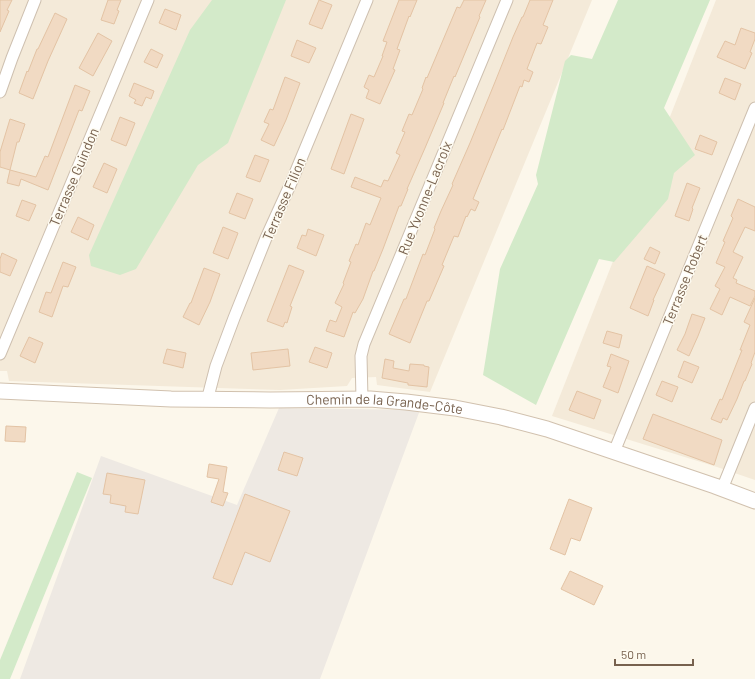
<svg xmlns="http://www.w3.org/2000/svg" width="755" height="679" font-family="Barlow,sans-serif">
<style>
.residential{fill:#f4ead9}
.industrial{fill:#eee9e3}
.green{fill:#d3eac9}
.building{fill:#f1dac3;stroke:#e3c3a4}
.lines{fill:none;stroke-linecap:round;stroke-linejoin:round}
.street-casing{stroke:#cec0b0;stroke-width:13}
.secondary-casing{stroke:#d1c1ae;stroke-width:17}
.street{stroke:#fff;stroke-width:11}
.secondary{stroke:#fff;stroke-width:15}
.labels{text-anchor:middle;stroke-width:3;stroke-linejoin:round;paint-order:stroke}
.street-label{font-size:14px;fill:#77614e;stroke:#fefbf1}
</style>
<rect width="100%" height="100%" fill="#fcf7eb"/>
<!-- residential -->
<g class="residential">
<path d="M0 0H592L430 392 377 385 376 377 352 378 347 386 280 390 9 381 7 371H0Z"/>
<path d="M716 0H755V480L717 467 552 416Z"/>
</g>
<!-- industrial -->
<path class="industrial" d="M279 408 420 410 320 679H20L101 456 237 505Z"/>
<!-- green -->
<g class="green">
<path d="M212 0H286L228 143 198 165 136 269 120 275 91 266 89 255 190 30Z"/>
<path d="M618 0H710L664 108 695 155 674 173 668 199 614 262 599 259 536 405 483 375 500 269 538 184 536 175 565 61 571 55 592 59Z"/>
<path d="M77 472 92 478 10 679H0V660Z"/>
</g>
<!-- building -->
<g class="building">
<path d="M0 0H12L7 10 9 11 0 32Z"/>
<path d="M108 0H121L117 10 119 11 114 24 101 20Z"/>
<path d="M319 0 332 5 322 29 309 24Z"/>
<path d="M399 0H417L410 17 409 16 397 49 400 50 393 69 395 70 380 104 366 98 369 90 364 87 369 75 374 77 383 56H382L387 42 383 41Z"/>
<path d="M464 0H486L479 16 480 17 455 77 454 76 443 103H444L425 148 407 189H408L401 206H399L383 249 374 271H373L363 299 355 313 353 312 344 337 326 331 330 320 336 322 342 307 335 303 344 284 343 283 351 262 349 261 356 244 358 245 366 223 370 225 381 198 351 187 355 177 381 187 384 180 388 181 400 155 396 153 405 132 402 131 409 114 412 115 423 89 422 88 426 77 427 78 457 7 460 8Z"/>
<path d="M530 0H553L543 25 548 27 541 44 537 43 527 69 533 72 529 82 524 80 522 87 520 86 503 130 502 129 473 199 479 202 475 211 471 209 467 217 466 216 458 237 454 236 442 265 444 266 429 301H427L410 343 389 334 404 299H406L423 254 425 255 435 229 434 228 441 211 453 185 452 184 470 143 495 82 513 37 522 17H523Z"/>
<path d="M165 9 181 15 176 30 159 23Z"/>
<path d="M55 13 67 19 48 61 33 99 19 93 27 71 28 72 37 49H38Z"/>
<path d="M741 28 755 33V39L750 52 752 53 745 69 717 57 725 41 735 45Z"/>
<path d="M98 33 112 41 93 76 79 68Z"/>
<path d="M297 40 316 48 309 63 291 56Z"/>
<path d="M151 49 163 55 157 68 144 62Z"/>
<path d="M285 77 300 83 286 120 274 146 261 140 269 124 264 122 270 109 273 110Z"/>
<path d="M725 78 741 84 735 100 719 93Z"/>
<path d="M134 83 154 91 151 99 146 97 142 106 134 103 136 100 129 96Z"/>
<path d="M75 85 90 91 82 111 79 110 48 190 21 179 19 186 7 183 10 170 36 177 45 156 48 157Z"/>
<path d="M351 114 364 119 344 174 331 169Z"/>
<path d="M120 117 135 123 126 146 111 140Z"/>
<path d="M10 119 25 124 19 142H17L10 170 0 167V152Z"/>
<path d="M700 135 717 142 712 155 695 149Z"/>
<path d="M255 155 269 160 260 182 246 177Z"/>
<path d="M104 163 117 169 107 193 93 187Z"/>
<path d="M687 183 700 188 692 208 693 209 689 221 675 216Z"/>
<path d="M237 193 253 199 245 219 229 213Z"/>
<path d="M738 199 755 207V231L745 227 733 252 743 257 733 278 737 280 736 283 755 291V296L750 306 730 297 722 315 710 309 720 289 715 286 725 267 716 263 725 242 723 241 733 218 731 216Z"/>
<path d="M22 200 36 205 29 221 16 216Z"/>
<path d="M78 217 94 225 88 240 71 232Z"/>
<path d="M223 227 238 233 228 259 213 253Z"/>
<path d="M308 229 324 235 316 256 297 248 302 235 306 236Z"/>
<path d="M650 247 660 252 655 264 644 259Z"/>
<path d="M2 253 17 260 10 276 0 272V259Z"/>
<path d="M63 262 76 267 68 287 63 286 52 317 39 312 46 292 51 293Z"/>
<path d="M289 265 304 271 290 306 292 307 287 323 285 322 283 327 267 321Z"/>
<path d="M647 266 665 274 653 300H654L648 316 630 308Z"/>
<path d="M204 268 220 274 210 302 199 325 183 317 190 303H191Z"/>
<path d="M755 298V352L751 363 752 364 745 381H744L737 399 727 420 723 418 721 423 711 419 720 399 722 400 742 350H740L750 325 744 322Z"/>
<path d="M692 314 705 318 698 336 689 356 677 350 685 334Z"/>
<path d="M607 331 622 335 619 348 603 343Z"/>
<path d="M29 337 43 343 35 363 20 356Z"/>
<path d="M315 347 332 353 327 368 309 362Z"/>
<path d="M167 349 186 353 183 368 163 363Z"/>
<path d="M288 349 290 366 253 370 251 353Z"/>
<path d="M611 354 629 361 618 393 603 387 611 367 607 366Z"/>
<path d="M385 359 394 361 393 368 409 371 410 364 424 365V366L429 367 427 387 408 385V383L382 378Z"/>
<path d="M684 361 699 367 692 383 678 377Z"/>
<path d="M662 381 678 387 672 402 656 395Z"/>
<path d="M577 391 601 400 594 419 569 410Z"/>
<path d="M653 414 722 440 714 465 643 439Z"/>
<path d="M6 426 26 427 25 442 5 441Z"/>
<path d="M284 452 303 458 297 476 278 470Z"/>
<path d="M209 464 227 467 223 492 228 493 223 506 211 502 219 479 207 477Z"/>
<path d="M107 473 145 480 138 514 125 512 126 506 110 503 111 495 103 494Z"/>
<path d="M245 494 290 511 270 562 245 552 232 585 213 578Z"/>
<path d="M569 499 592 508 580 541 571 538 565 555 550 549Z"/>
<path d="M570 571 603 586 594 605 561 589Z"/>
</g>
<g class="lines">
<!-- street casing -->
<g class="street-casing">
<g id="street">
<path d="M0 92 12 58 35 0"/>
<path d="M0 354 148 0"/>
<path d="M362 399 361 356 364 344 507 0"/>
<path d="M208 400 209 393 216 366 234 318 266 238 291 183 367 0"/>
<path d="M614 452 755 108"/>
<path d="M722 489 755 408"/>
</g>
</g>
<!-- secondary casing -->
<g class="secondary-casing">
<g id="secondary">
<path id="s1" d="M0 391 171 399 270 400 370 399 406 402 455 408 501 417 547 429 715 486 755 501"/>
</g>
</g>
<!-- street -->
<use href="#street" class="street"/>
<!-- secondary -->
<use href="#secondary" class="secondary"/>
</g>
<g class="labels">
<!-- street labels -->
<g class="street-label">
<text transform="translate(74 177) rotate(-67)" y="5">Terrasse Guindon</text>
<text transform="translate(425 198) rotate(-68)" y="5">Rue Yvonne-Lacroix</text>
<text transform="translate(284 199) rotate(-67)" y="5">Terrasse Filion</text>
<text transform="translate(685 280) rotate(-68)" y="5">Terrasse Robert</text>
<text dy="5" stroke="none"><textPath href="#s1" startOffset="385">Chemin de la Grande-Côte</textPath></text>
</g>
</g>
<!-- scale -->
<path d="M615 659v6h78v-6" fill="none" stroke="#77614e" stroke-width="2"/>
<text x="621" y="659" font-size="12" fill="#77614e" stroke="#fefbf1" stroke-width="3" paint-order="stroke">50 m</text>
</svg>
